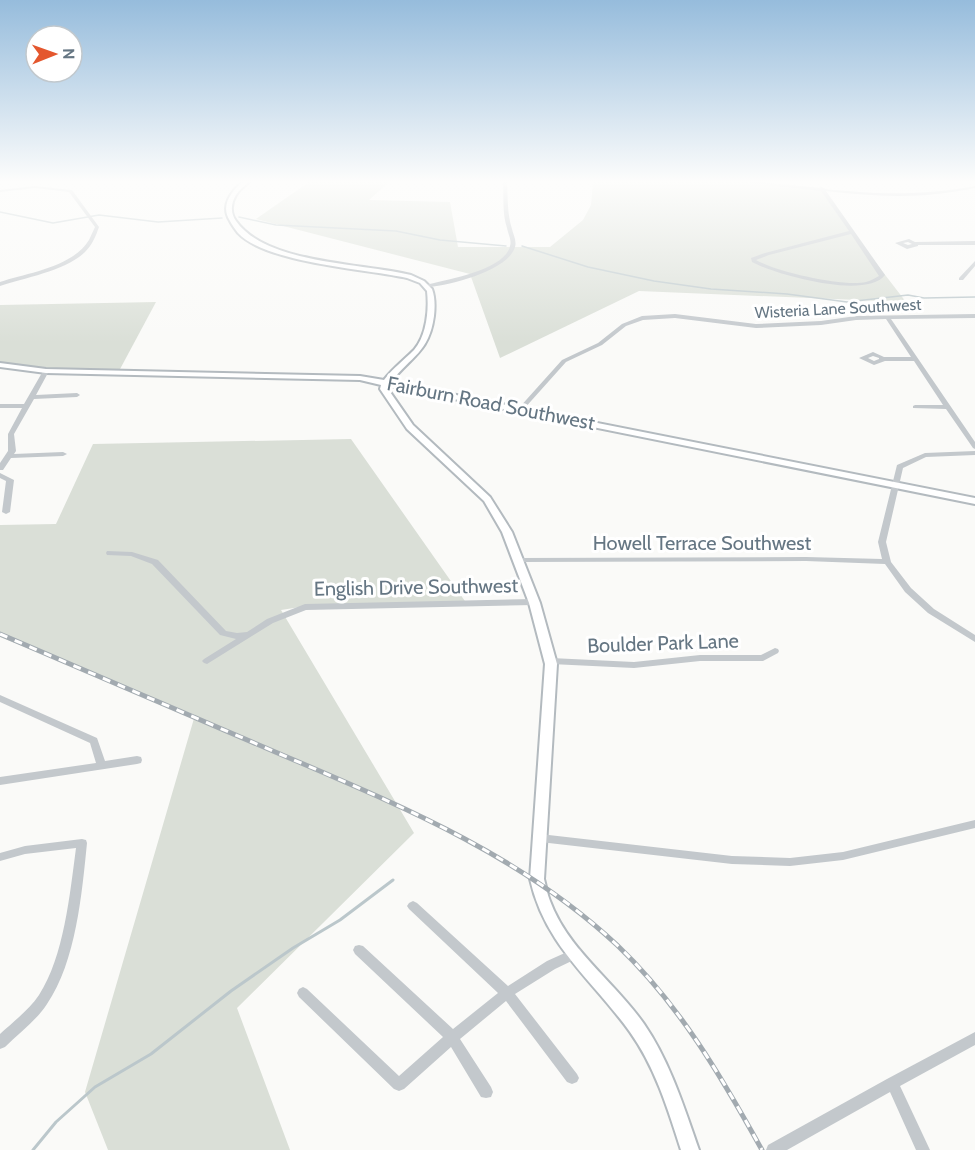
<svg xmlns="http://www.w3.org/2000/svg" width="975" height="1150" font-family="Cabin,sans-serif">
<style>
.green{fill:#dadfd7}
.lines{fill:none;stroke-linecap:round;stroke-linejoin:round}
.stream-far1{stroke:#bbc7cb;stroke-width:1.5}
.stream{stroke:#bbc7cb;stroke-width:3}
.secondary-casing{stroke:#b3babf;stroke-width:4}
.street{fill:#c3c8cc;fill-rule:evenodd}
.secondary{fill:#fff;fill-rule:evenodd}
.rail-casing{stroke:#a2aab0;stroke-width:5}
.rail{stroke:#fff;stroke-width:3;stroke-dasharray:8;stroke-linecap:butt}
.labels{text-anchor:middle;stroke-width:6;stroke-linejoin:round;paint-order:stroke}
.far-street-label{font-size:16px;fill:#657683;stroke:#fff}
.street-label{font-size:20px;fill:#657683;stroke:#fff}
</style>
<rect width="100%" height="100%" fill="#fafaf8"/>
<!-- green -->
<g class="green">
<path d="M309 182H389L369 200 450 202 458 247H550L583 220 591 205 593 182H749L823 188 839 215 906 302 639 291 500 358 470 274 256 219Z"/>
<path d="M156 302 119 371 23 370 0 366V305Z"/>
<path d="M351 439 467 604 307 606 281 610 414 833 237 1008 290 1150H108L85 1092 195 715 0 637V525L56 524 93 444Z"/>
</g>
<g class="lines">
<!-- stream-far1 -->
<g class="stream-far1">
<path d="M0 212 53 223 99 215 158 222 222 218"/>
<path d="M239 217 276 225 396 231 440 240 506 246"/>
<path d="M522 246 588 267 654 281 711 289 787 294 847 302 908 295 924 298 975 297"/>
</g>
<!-- stream -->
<path class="stream" d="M33 1150 56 1122 95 1087 151 1054 231 991 293 948 340 920 393 880"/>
<!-- secondary casing -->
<g class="secondary-casing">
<path id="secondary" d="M243 182H249C244 186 239 190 236 195 231 203 230 213 236 221 266 264 362 263 411 275L424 281 432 289C435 297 435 307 434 316 429 353 411 356 391 382L975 498V504L389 386 388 389 413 425 490 497 512 532 540 603 557 664 544 879C546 886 547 894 550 901 568 950 615 982 644 1024 670 1062 684 1107 699 1150H681C668 1109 655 1067 630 1032 592 979 545 946 530 879L545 664 529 603 502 532 484 501 407 429 380 389 381 385 360 380 46 373 0 367V363L46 369 360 376 384 380C392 369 404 360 414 350 427 335 429 309 427 291L420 283 407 278C366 269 266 263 238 233 235 229 232 225 230 221 220 206 231 191 243 182Z"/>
</g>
<!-- street -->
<g class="street">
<path d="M503 182H507C508 197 507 214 512 229 513 234 517 241 515 247 509 270 447 287 425 287V285C446 280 505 270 510 246 512 240 508 234 507 228 502 213 504 197 503 182Z"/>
<path d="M750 182H762L819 188 821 187C829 191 839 190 848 191 891 195 933 194 975 186V188C923 199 878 197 826 191L885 275C866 300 776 275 752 262L751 258 765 253 849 231 821 191 752 183ZM851 234 879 276C875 278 870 281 866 282 843 287 777 272 756 260L769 255Z"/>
<path d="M35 186 72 190 99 227C96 236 92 245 85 252 67 270 25 278 0 286V282C27 273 73 267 89 240 91 236 93 231 95 227L69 192 35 188 0 192V190Z"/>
<path d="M909 239 915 242 975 241V245H918V246L907 249 895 243ZM908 242 912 244 908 245 903 243Z"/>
<path d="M975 261V266L963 280H959V278Z"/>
<path d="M675 314 756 324 821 321 856 316 975 314V318L891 319 975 442V449L973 448 946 409 913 408V406L915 405H943L914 361H885L874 365 859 358 873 352 884 357H911L886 319 856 320 821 325 756 328 675 318 643 320 626 326 602 345 566 362 523 410 521 411 518 409 562 360 598 343 622 324 642 316ZM873 356 879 358V359L874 361 868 358Z"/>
<path d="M46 369 49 371 36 395 77 393 80 395 77 397 34 399 14 434 16 451 14 454 63 452 67 454 63 456 11 458 3 470H0V463L8 451V434L22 408H0V404H24L43 371Z"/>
<path d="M975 451V455L926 457 903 468 886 542 891 562 911 588 934 609 975 635V642L928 613 905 592 885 564 806 561 518 562 514 560 518 558 806 557 882 559 878 542 897 465 925 453Z"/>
<path d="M0 473 14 480 10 512 6 514 2 512 6 481 0 478Z"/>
<path d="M107 551 132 552 158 560 226 631 237 633 247 632 267 619 305 604 533 599 537 602 533 605 306 610 273 623 207 664 204 663 202 661 204 659 236 639 220 635 152 564 131 556 107 555 106 553Z"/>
<path d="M775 648 778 649 779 651 778 653 763 661H700L634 668 551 664 548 663 546 661 548 659 551 658 634 662 700 655H761Z"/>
<path d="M0 695 97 738 105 761 137 756 141 757 142 760 141 763 137 764 0 785V777L96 763 90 743 0 702Z"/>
<path d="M975 820V828L843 860 790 866 732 864 540 842 536 841 535 838 536 835 540 834 732 856 790 858 843 852Z"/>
<path d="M82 839 86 840 87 843C82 893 76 962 47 1004 36 1021 19 1033 5 1047L0 1049V1034C13 1022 29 1010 39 995 64 957 70 893 76 848L25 854 0 861V853L25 846Z"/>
<path d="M413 901 417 903 508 986 547 961 576 948 580 949 582 953 580 957 555 969 515 994 577 1074 579 1078 577 1082 572 1084 567 1082 506 1001 460 1039 491 1087 493 1092 491 1097 486 1098 481 1097 451 1047 404 1089 399 1091 394 1089 299 997 297 993 299 989 303 987 307 989 399 1076 443 1037 355 954 353 950 355 946 359 945 363 946 453 1029 498 993 409 909 407 906 409 903Z"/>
<path d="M975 1032V1045L900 1086 930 1150H916L890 1092 787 1150H766L768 1145 887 1079Z"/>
</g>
<!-- secondary -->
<use href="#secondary" class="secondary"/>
<!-- rail casing -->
<g class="rail-casing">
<path id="rail" d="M0 634C93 674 187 714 280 754 399 805 521 855 617 945 679 1004 721 1076 762 1150"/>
</g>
<!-- rail -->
<use href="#rail" class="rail"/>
</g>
<!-- sky -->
<linearGradient id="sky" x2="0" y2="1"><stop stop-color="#96bcdc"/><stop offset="0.53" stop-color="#fdfdfc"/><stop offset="1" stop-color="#fdfdfc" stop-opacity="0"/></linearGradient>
<rect width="975" height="343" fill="url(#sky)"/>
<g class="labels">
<!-- far-street labels -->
<g class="far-street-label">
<text transform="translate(838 308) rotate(-3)" y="6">Wisteria Lane Southwest</text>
</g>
<!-- street labels -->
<g class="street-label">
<text transform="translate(491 403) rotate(11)" y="7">Fairburn Road Southwest</text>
<text x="702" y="550">Howell Terrace Southwest</text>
<text transform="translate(416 587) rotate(-1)" y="7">English Drive Southwest</text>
<text transform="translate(663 643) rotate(-2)" y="7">Boulder Park Lane</text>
</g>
</g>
<!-- north arrow -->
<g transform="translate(54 54) rotate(89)"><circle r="28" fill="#ffffff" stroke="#c1c8cd" stroke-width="1.5"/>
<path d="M0-4.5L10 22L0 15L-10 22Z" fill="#e4572e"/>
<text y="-9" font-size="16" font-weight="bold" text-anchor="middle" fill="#657683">N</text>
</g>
</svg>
